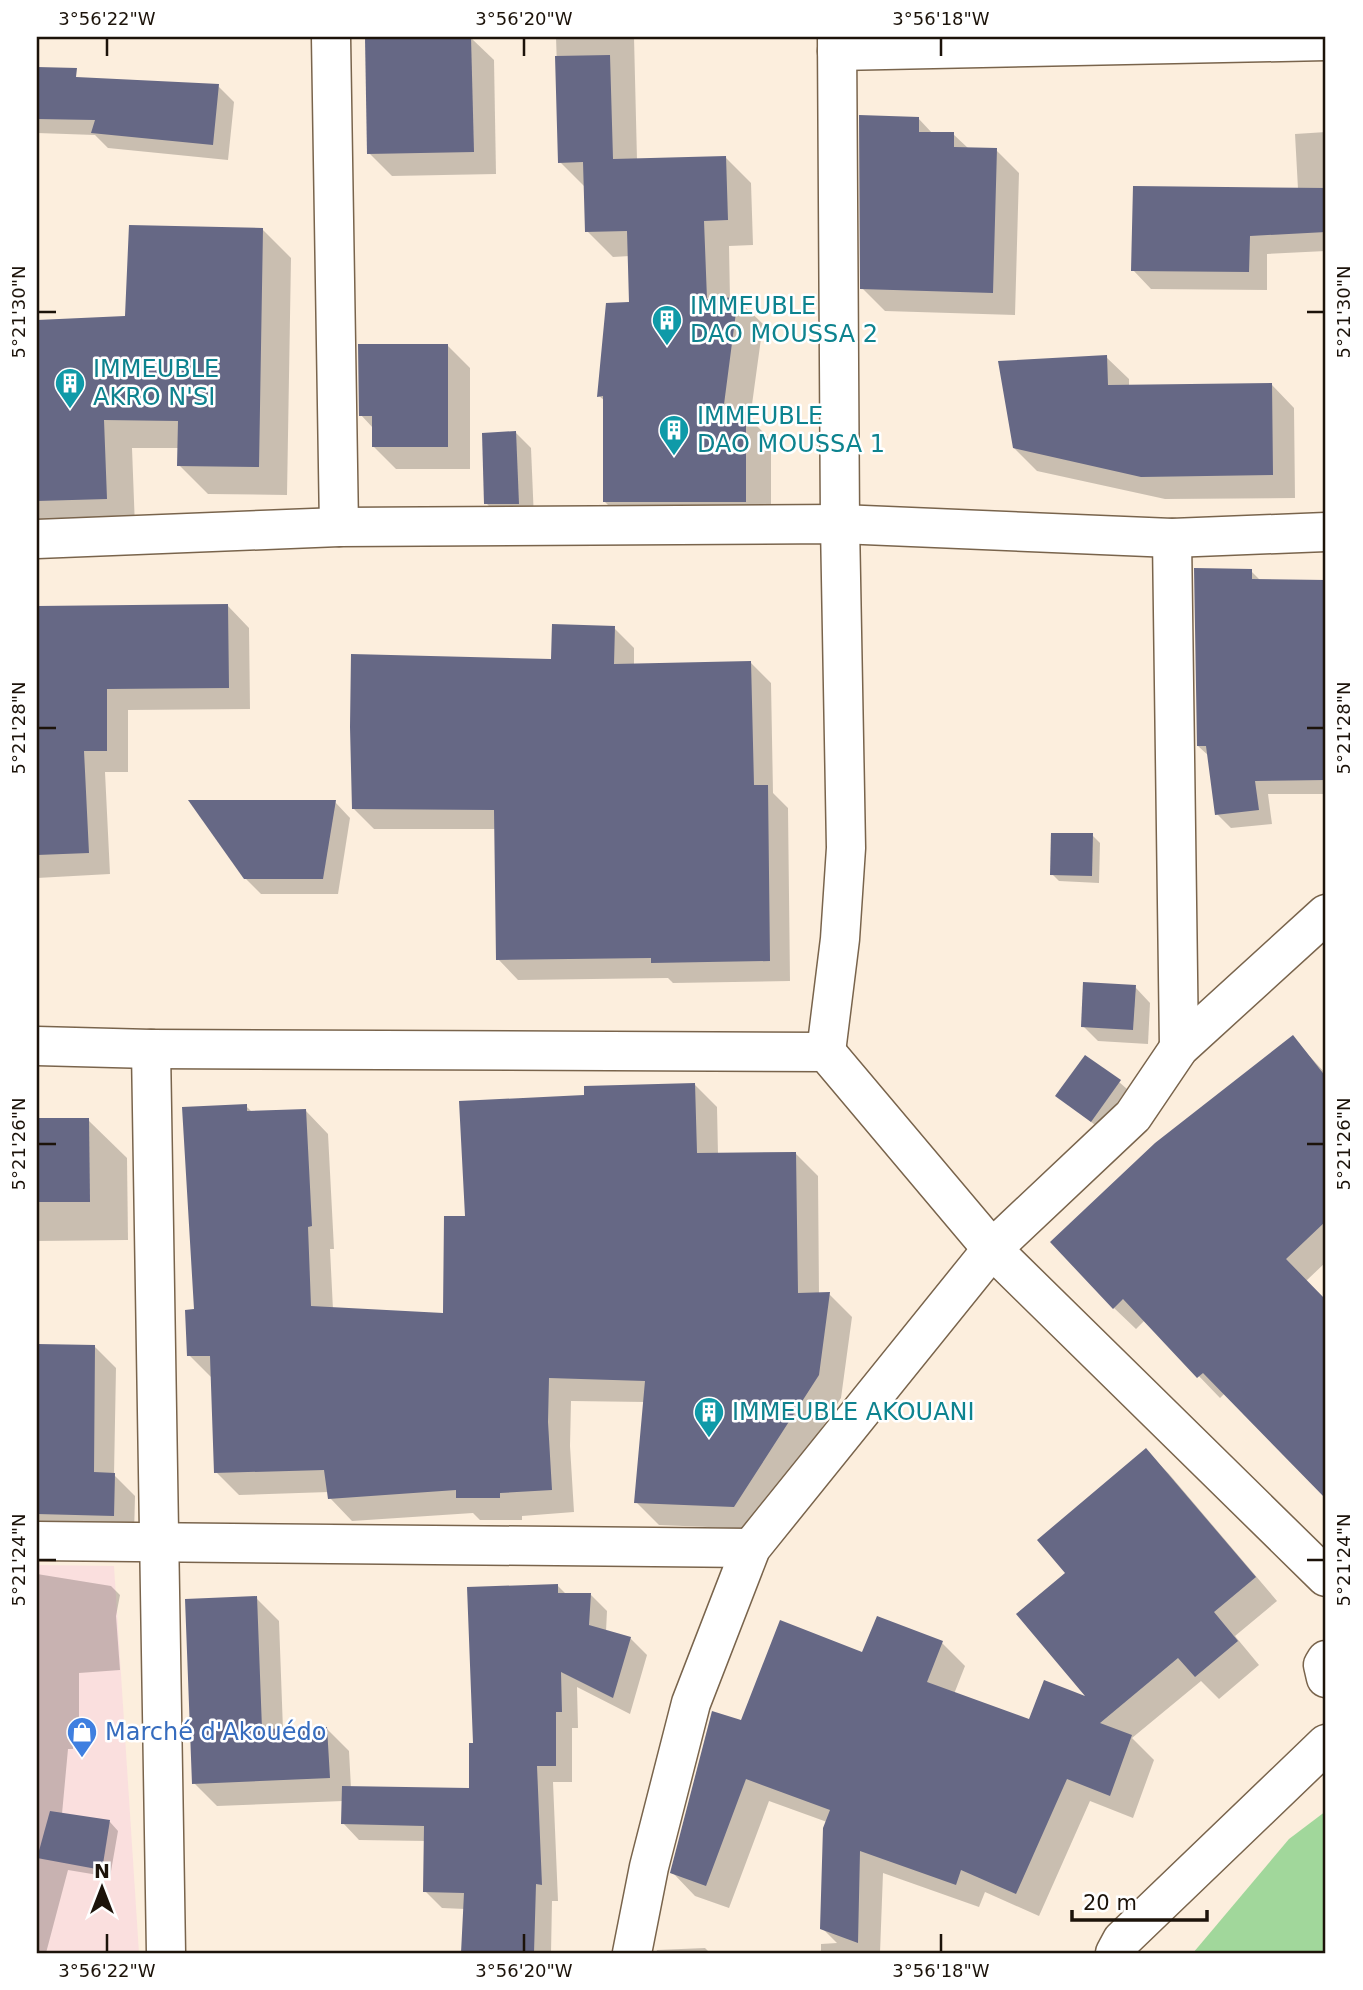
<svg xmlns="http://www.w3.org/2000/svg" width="1363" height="1990" font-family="'DejaVu Sans',sans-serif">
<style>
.commercial{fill:#fadfde}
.green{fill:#a1d79b}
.shadow{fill:#0003}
.building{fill:#666885}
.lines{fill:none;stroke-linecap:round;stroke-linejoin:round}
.street-casing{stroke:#79644c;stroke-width:41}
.street{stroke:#fff;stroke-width:38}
.ticks{fill:none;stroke:#1c130a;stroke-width:2.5}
.labels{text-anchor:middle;stroke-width:5;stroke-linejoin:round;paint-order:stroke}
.culture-label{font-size:24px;fill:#0d838f;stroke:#fff;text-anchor:start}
.shop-label{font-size:24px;fill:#366cbe;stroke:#fff;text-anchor:start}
.neatline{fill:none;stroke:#1c130a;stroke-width:2.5}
.ticks-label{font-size:18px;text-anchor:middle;fill:#1c130a}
</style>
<rect width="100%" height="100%" fill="#fceedd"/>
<!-- commercial -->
<path class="commercial" d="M37 1565 114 1566 139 1953H37Z"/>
<!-- green -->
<path class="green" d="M1326 1811V1953H1193L1289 1839Z"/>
<!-- shadow -->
<g class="shadow">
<path d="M551 37H634L637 160 725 157 751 183 753 245 729 246 730 299H737L763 324 750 419 771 440V527H630L605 502V401L599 396 631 304 630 256 613 257 587 231 586 188 560 162 556 37Z"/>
<path d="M471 38 494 60 496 174 392 176 369 153Z"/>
<path d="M37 76 218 86 234 102 228 160 108 148 95 135 37 133Z"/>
<path d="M918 118 933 134H953L969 149 996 150 1019 173 1015 315 885 311 862 288Z"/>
<path d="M1326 132V251L1267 254V290L1151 289 1133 270 1298 189 1295 134Z"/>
<path d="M262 229 291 258 287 495 208 494 179 465V448H132L135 527 37 529V322L127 318Z"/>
<path d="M447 345 470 368V469H396L373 446V428L361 415Z"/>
<path d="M1106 357 1129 379V387L1272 385 1294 408 1295 498 1165 499 1037 471 1014 448Z"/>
<path d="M516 433 531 448 534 519H502L486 503Z"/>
<path d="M1251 571 1261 581 1326 582V794H1268L1272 824 1231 828 1217 814 1210 757 1198 746Z"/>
<path d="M228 606 249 628 250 709 128 710V772H105L110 874 37 878V637L85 635Z"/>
<path d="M614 628 634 648V665L751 663 771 683 773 793 788 808 790 981 673 983 668 978 518 980 498 959 496 829H374L354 809 553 661Z"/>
<path d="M335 802 350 818 338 894H261L245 878Z"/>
<path d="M1092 835 1100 843 1099 883 1059 881 1052 874Z"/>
<path d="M1135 987 1150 1003 1148 1044 1098 1041 1083 1026Z"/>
<path d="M1292 1037 1326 1074V1262L1306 1281 1326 1302V1497L1225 1393 1220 1398 1145 1320 1136 1329 1114 1308Z"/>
<path d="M1119 1082 1127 1089 1099 1128 1057 1096Z"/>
<path d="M694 1084 717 1107 718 1155 795 1153 818 1176 819 1294H829L852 1317 841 1398 757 1529 659 1525 636 1502 645 1402 571 1401 570 1446 574 1512 522 1516V1520H480L473 1513 352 1521 330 1498 329 1492 239 1495 216 1472 212 1378 189 1355 195 1311 246 1106 253 1113 306 1111 328 1134 334 1249H330L333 1310 445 1314 467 1218 586 1096Z"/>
<path d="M37 1120H88L127 1158 128 1240 37 1241Z"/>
<path d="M37 1346 95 1347 116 1368 114 1475 135 1496 134 1536 37 1534Z"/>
<path d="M1146 1451 1169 1474 1277 1601 1235 1636 1259 1665 1219 1699 1201 1681 1132 1738 1154 1760 1133 1818 1090 1801 1039 1916 985 1892 979 1907 883 1873 880 1953H821V1944L837 1943 822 1928 827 1822 769 1801 729 1908 695 1896 672 1872 742 1723 863 1654 942 1643 965 1666 954 1694 1030 1721 1091 1700 1068 1573Z"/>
<path d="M37 1574 111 1586 120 1595 116 1616 120 1670 79 1673V1719H73V1749H68L62 1814 110 1822 118 1831 110 1877 68 1870 46 1953H37Z"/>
<path d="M557 1585 566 1594H590L607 1611 606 1632 630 1638 647 1655 630 1714 577 1687 578 1728H572V1782H553L558 1901H552L551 1953H463L465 1909 442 1908 425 1891 426 1841 359 1840 343 1823V1801L217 1806 194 1783 256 1598 279 1621 283 1730 326 1728 349 1751 351 1788 471 1789 475 1745Z"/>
<path d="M705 1948 710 1953H656L657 1950Z"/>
</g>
<!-- building -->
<g class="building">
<path d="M471 37 474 152 367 154 365 38Z"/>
<path d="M610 55 613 159 726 156 728 220 704 221 707 299 738 297 723 412H746V502H603V396L597 397 606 303 629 302 627 231 585 232 583 162 558 163 555 56Z"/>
<path d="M37 67 77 68 76 77 219 84 213 145 91 133 95 120 37 119Z"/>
<path d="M859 115 919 117V132H954V147L997 148 993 293 860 289Z"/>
<path d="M1133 186 1326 188V232L1250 236 1249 272 1131 271Z"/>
<path d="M129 225 263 228 259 467 177 466 178 421 104 420 107 499 37 501V320L125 316Z"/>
<path d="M358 344H448V447H372V416H359Z"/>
<path d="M1107 355 1108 385 1272 383 1273 475 1141 477 1013 448 998 361Z"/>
<path d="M516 431 519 504H484L482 433Z"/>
<path d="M1194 568 1252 569V579L1326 580V780L1255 781 1259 810 1215 815 1206 746H1197Z"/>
<path d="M228 604 229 688 107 689V751H84L89 853 37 855V606Z"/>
<path d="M552 624 615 626 614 664 751 661 754 785H768L770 961 651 963V958L496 960 494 810 352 809 350 727 351 654 551 659Z"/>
<path d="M188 800H336L323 879H244Z"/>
<path d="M1051 833H1093L1092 876 1050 875Z"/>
<path d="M1083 982 1136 985 1133 1030 1081 1027Z"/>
<path d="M1293 1035 1326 1077V1221L1286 1259 1326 1300V1499L1203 1373 1197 1378 1123 1299 1113 1309 1050 1242 1155 1143Z"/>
<path d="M1085 1055 1121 1080 1091 1122 1055 1096Z"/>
<path d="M695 1083 697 1153 796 1152 798 1293 830 1292 819 1375 734 1507 634 1503 645 1381 549 1378 548 1422 552 1490 500 1493V1498H456V1490L328 1499 324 1470 214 1473 210 1356H187L185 1310 194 1309 182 1107 247 1104V1111L306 1109 312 1226 308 1227 311 1306 443 1313 444 1216H465L459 1101 584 1095V1086Z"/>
<path d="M37 1118H89L90 1202H37Z"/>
<path d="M37 1344 95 1345 94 1472 115 1473 114 1516 37 1514Z"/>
<path d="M1146 1448 1256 1577 1214 1612 1238 1641 1195 1677 1178 1658 1100 1723 1132 1735 1110 1796 1067 1779 1016 1894 961 1870 956 1885 860 1851 858 1943 820 1929 823 1828 830 1810 746 1779 706 1886 670 1873 712 1711 741 1720 780 1620 862 1652 877 1616 943 1641 927 1682 1029 1719 1044 1680 1085 1696 1016 1614 1065 1573 1037 1540Z"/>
<path d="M558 1584V1593H591L589 1625 631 1637 613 1698 561 1672 562 1712H556V1766H537L542 1885 536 1884 534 1953H461L464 1893 423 1892 424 1826 341 1824 342 1786 469 1788V1743H473L467 1587Z"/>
<path d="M257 1596 262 1729 327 1727 330 1778 192 1784 185 1599Z"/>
<path d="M50 1811 110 1820 102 1870 37 1858Z"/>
</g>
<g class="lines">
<!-- street casing -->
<g class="street-casing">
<g id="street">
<path d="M331 37 339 527"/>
<path d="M837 51 1326 41"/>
<path d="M1172 538 1179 1048"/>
<path d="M37 539 339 527 840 524 1172 538 1326 532"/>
<path d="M37 1046 151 1049 826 1052 992 1249 1326 1577"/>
<path d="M151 1049 166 1953"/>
<path d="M826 1052 840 939 846 848 840 524 837 37"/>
<path d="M37 1541 751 1548"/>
<path d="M1326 1660 1323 1665 1326 1678"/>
<path d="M632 1953 649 1867 691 1703 751 1548 992 1249 1133 1116 1179 1048 1326 914"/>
<path d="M1115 1953 1122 1940 1326 1744"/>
</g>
</g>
<!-- street -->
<use href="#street" class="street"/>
</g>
<!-- ticks -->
<path class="ticks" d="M107 38V56M524 38V56M941 38V56M38 312H56M1307 312H1324M38 728H56M1307 728H1324M38 1144H56M1307 1144H1324M38 1560H56M1307 1560H1324M107 1934V1952M524 1934V1952M941 1934V1952"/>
<!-- icons -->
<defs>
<g id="building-pin" transform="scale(1.575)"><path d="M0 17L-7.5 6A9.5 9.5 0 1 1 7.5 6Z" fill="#0f9aa8" stroke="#fff"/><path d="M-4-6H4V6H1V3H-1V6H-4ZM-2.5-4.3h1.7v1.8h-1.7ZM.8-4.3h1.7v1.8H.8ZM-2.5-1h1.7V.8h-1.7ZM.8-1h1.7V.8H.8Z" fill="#fff"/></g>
<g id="shop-pin" transform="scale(1.575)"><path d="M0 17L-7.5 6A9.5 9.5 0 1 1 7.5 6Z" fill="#3f7fe0" stroke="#fff"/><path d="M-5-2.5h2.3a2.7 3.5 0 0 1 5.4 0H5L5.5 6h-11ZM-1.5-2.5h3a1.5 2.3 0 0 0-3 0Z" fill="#fff"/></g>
</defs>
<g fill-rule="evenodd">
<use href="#building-pin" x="667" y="320"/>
<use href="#building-pin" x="70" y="383"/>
<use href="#building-pin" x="674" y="430"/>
<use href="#building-pin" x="709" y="1412"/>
<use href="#shop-pin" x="82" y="1732"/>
</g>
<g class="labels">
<!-- culture labels -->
<g class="culture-label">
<text x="690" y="314">IMMEUBLE<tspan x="690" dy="28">DAO MOUSSA 2</tspan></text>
<text x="93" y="377">IMMEUBLE<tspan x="93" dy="28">AKRO N'SI</tspan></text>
<text x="697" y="424">IMMEUBLE<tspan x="697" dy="28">DAO MOUSSA 1</tspan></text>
<text x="732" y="1420">IMMEUBLE AKOUANI</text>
</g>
<!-- shop labels -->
<g class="shop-label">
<text x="105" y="1740">Marché d'Akouédo</text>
</g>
</g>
<!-- border -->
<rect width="1363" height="1990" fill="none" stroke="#ffffff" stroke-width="77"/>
<!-- north arrow -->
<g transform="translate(102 1888)" stroke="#ffffff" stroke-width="5" paint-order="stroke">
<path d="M0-5L12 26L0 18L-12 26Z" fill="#1c130a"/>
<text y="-10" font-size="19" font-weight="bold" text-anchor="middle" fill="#1c130a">N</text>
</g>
<!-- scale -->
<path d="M1072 1910v10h135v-10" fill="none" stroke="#1c130a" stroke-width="3.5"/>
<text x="1083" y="1910" font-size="21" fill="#1c130a" stroke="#ffffff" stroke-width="5" paint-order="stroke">20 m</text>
<rect x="38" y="38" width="1286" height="1914" class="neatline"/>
<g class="ticks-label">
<text x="107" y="25">3°56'22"W</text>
<text x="524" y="25">3°56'20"W</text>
<text x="941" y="25">3°56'18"W</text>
<text transform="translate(19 312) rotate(-90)" y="6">5°21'30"N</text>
<text transform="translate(1344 312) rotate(-90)" y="6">5°21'30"N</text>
<text transform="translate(19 728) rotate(-90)" y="6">5°21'28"N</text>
<text transform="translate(1344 728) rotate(-90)" y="6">5°21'28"N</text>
<text transform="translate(19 1144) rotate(-90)" y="6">5°21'26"N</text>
<text transform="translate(1344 1144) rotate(-90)" y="6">5°21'26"N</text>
<text transform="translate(19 1560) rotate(-90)" y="6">5°21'24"N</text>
<text transform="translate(1344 1560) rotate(-90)" y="6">5°21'24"N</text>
<text x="107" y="1977">3°56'22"W</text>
<text x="524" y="1977">3°56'20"W</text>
<text x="941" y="1977">3°56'18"W</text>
</g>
</svg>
